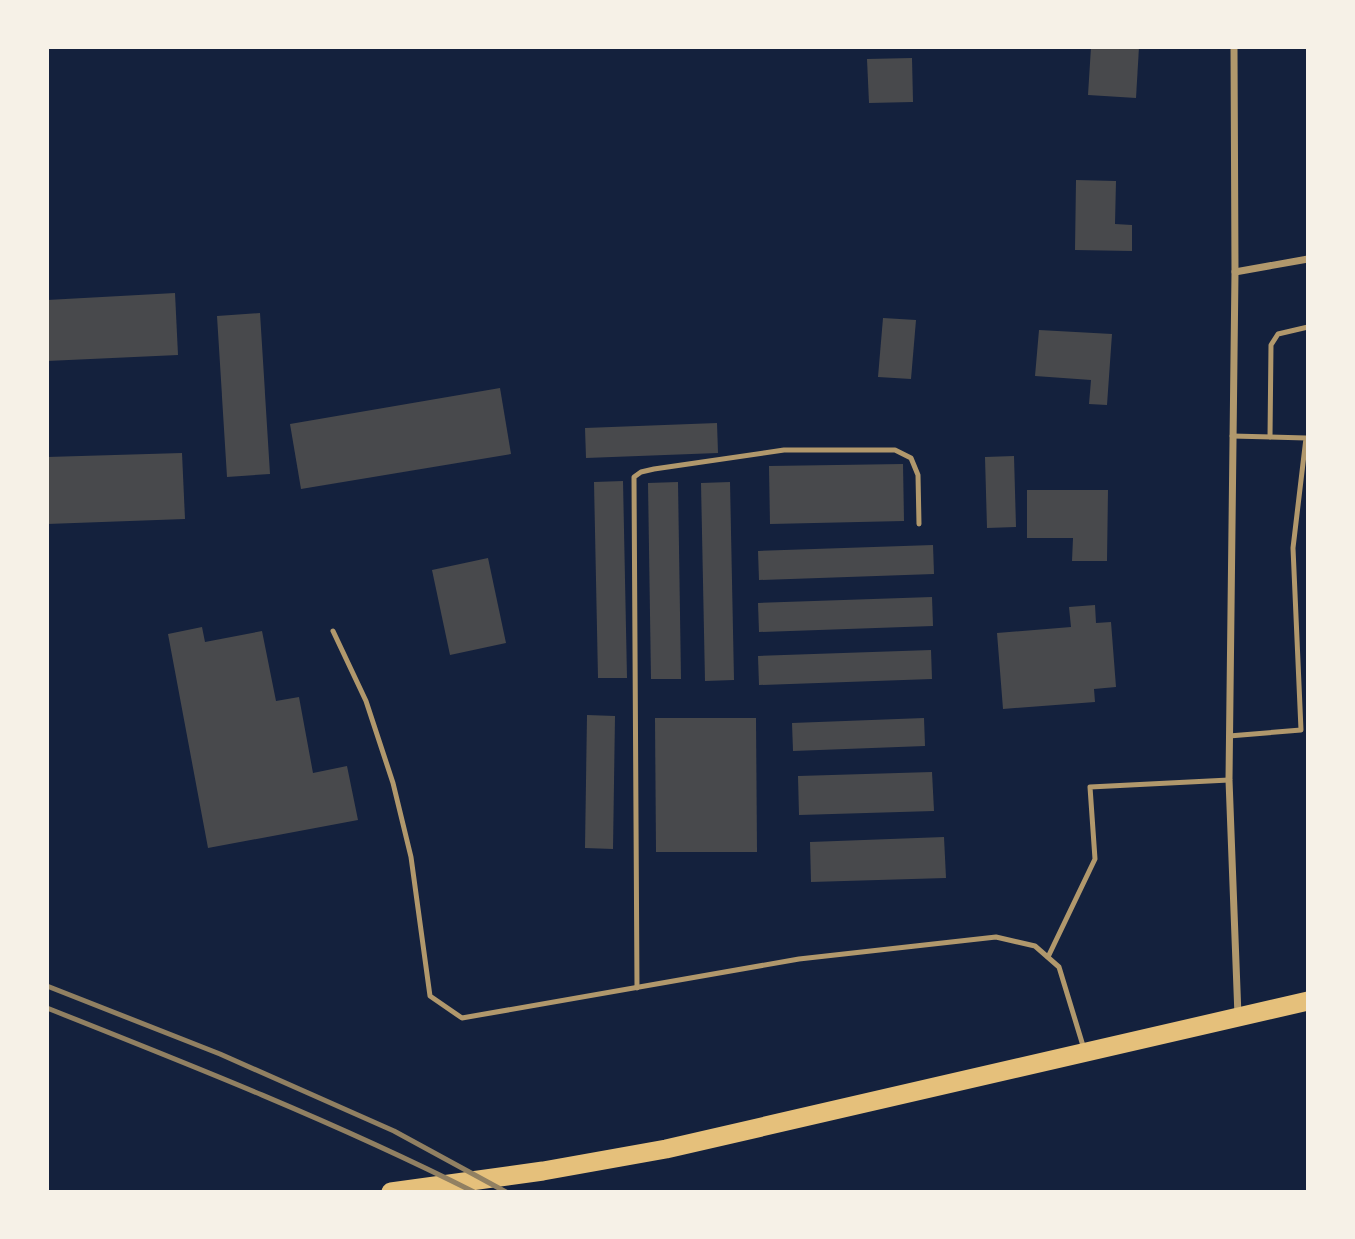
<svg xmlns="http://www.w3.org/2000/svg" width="1355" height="1239" font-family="'PT Sans Narrow',sans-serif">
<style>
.building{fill:#48494c}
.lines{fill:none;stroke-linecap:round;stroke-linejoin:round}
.service{stroke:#b1986c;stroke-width:5}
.minor{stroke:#b1986c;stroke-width:7}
.trunk{stroke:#e5c07b;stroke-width:19}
.rail{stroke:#918062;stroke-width:5}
</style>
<rect width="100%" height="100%" fill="#14213d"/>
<!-- building -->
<g class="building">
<path d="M1091 47H1139L1136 98 1088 95Z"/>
<path d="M912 58 913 102 869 103 867 59Z"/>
<path d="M1076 180 1116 181 1115 224 1132 225V251L1075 250Z"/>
<path d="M175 293 178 355 47 361V300Z"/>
<path d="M260 313 270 474 227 477 217 316Z"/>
<path d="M883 318 916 320 911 379 878 377Z"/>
<path d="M1039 330 1112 334 1107 405 1089 404 1091 380 1035 376Z"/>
<path d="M500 388 511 454 301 489 290 424Z"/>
<path d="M717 423 718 453 586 458 585 428Z"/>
<path d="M182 453 185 519 47 524V457Z"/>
<path d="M1014 456 1016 527 987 528 985 457Z"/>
<path d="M903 464 904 521 770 524 769 466Z"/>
<path d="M623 481 627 678H598L594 482Z"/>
<path d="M678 482 681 679H651L648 483Z"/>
<path d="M730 482 734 680 705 681 701 483Z"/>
<path d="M1027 490H1108L1107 561H1072L1073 538H1027Z"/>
<path d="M933 545 934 574 759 580 758 551Z"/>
<path d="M488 558 506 643 450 655 432 570Z"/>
<path d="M932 597 933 626 759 632 758 603Z"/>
<path d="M1095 605 1096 623 1111 622 1116 687 1094 689 1095 702 1003 709 997 633 1071 627 1069 607Z"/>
<path d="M202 627 205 642 262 631 276 701 299 697 313 773 347 766 358 820 208 848 168 634Z"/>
<path d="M931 650 932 679 759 685 758 656Z"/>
<path d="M587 715 615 716 613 849 585 848Z"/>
<path d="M655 718H756L757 852H656Z"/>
<path d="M924 718 925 746 793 751 792 723Z"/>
<path d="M932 772 934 811 799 815 798 776Z"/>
<path d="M944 837 946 878 811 882 810 842Z"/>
</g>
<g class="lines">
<!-- service -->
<g class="service">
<path d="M1270 437 1271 345 1278 334 1308 327"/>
<path d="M333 631 366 701 393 783 411 857 430 996 462 1018 799 959 996 937 1035 946 1059 967 1084 1049"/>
<path d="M1229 736 1301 730 1293 548 1306 438 1232 436"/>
<path d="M1048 957 1095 859 1090 787 1229 780"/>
<path d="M637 988 634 477 641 472 654 469 784 450H895L911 458 918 475 919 524"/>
</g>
<!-- minor -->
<g class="minor">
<path d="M1234 47 1235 272 1229 780 1238 1016"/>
<path d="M1235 272 1308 259"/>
</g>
<!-- trunk -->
<path class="trunk" d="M391 1192 543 1171 666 1149 1308 1001"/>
<!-- rail -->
<g class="rail">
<path d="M47 986 220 1054 394 1131 506 1192"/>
<path d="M47 1008C191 1065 335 1122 474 1192"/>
</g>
</g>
<!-- border -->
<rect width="1355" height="1239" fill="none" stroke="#f6f1e7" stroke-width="98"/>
</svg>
